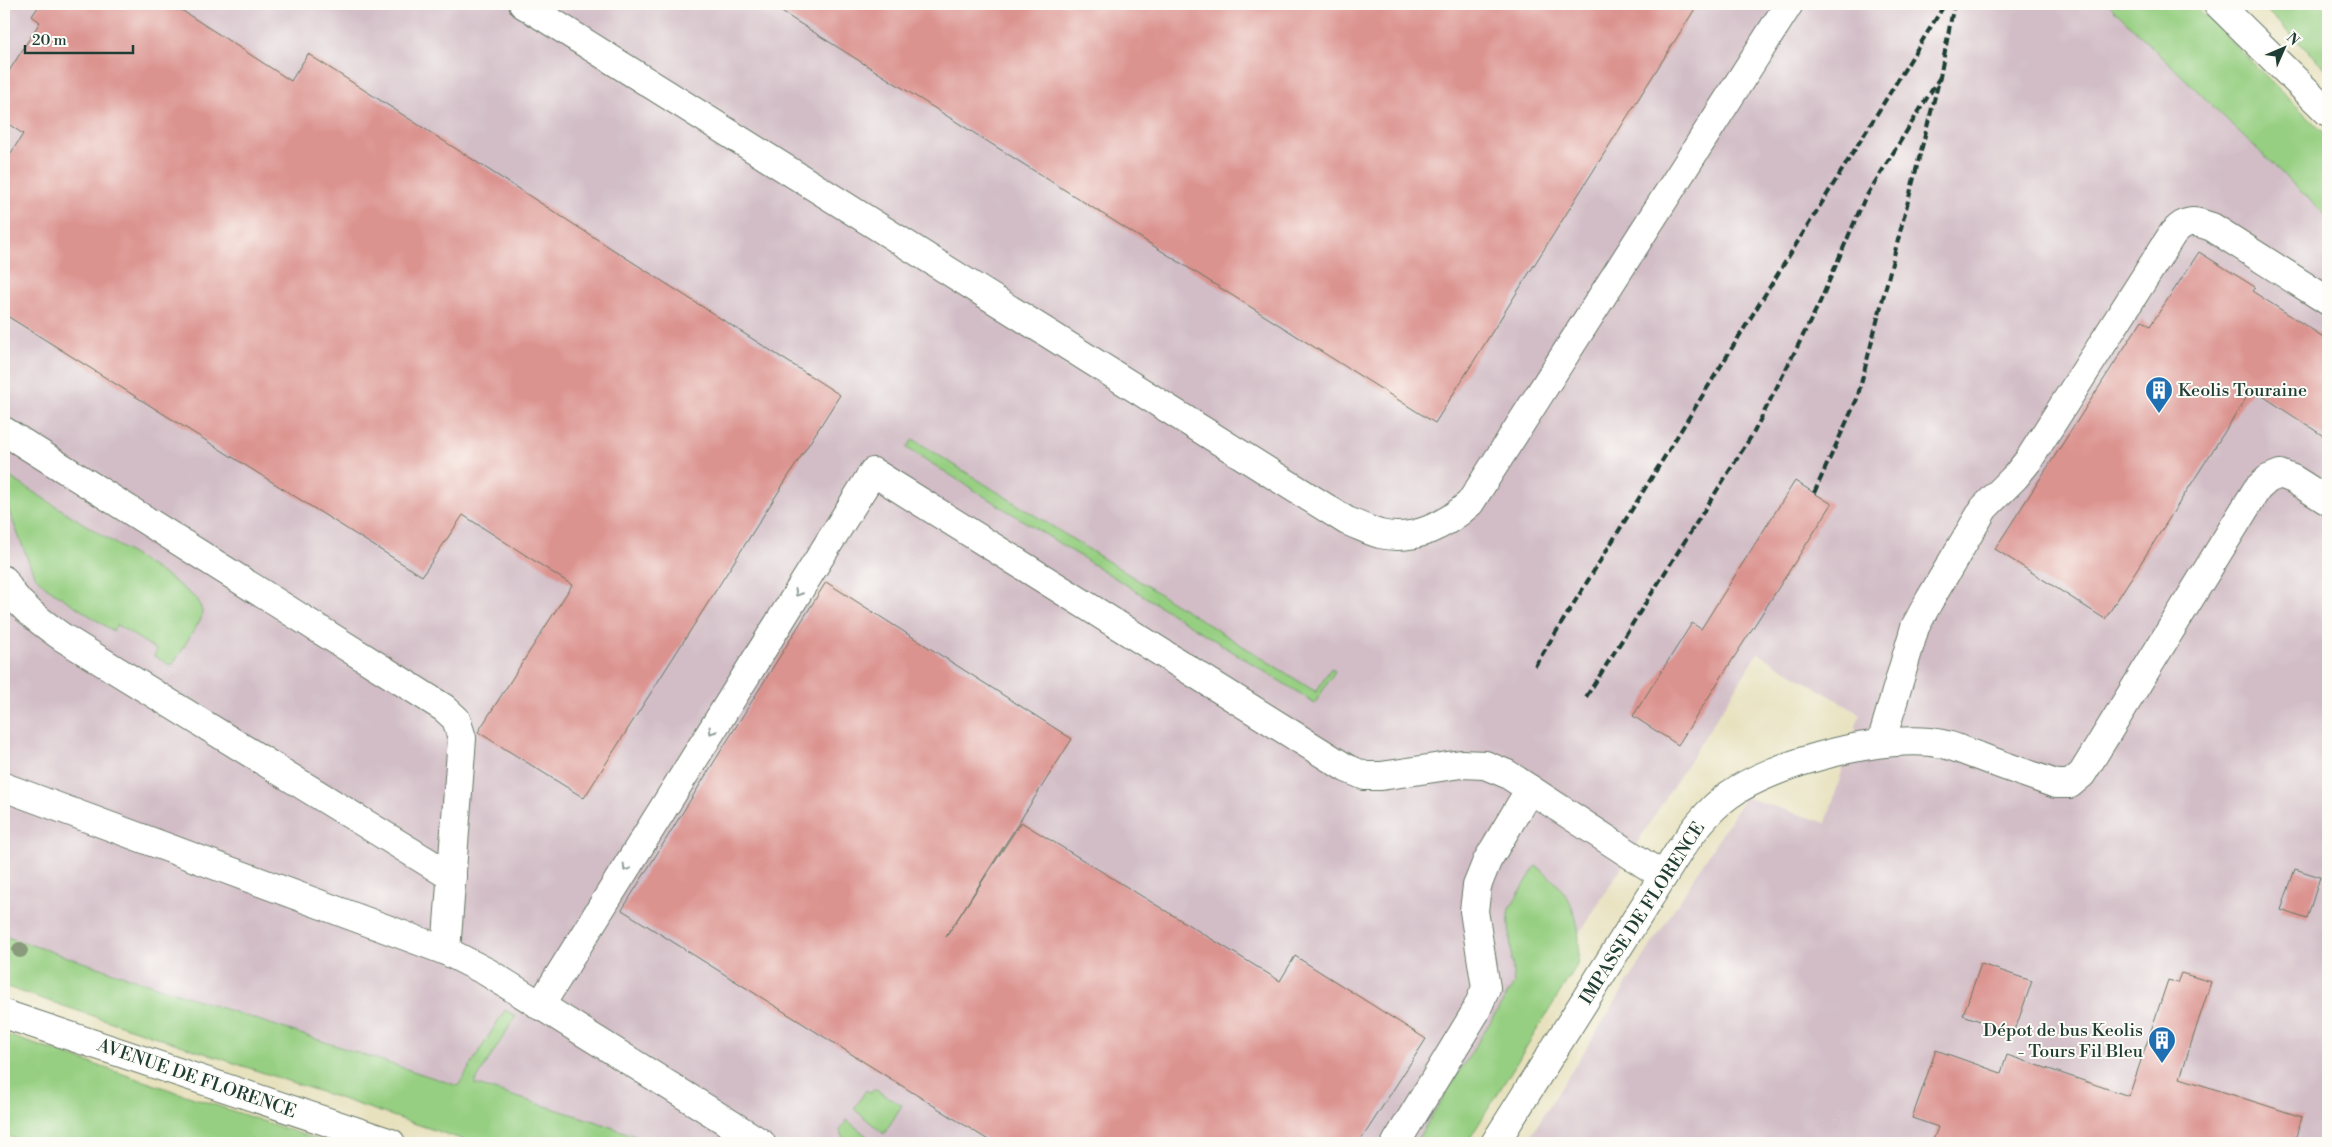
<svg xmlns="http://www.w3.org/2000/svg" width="2332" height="1147" font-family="'Libre Bodoni',serif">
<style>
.industrial{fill:#d2bdc6}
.green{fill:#97cf82;stroke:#5b865b}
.building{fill:#db938f}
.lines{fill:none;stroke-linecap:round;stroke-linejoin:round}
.minor-casing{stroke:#657664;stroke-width:30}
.major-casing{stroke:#657664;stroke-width:30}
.path{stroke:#657664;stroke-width:3;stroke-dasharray:1 4;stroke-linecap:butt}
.minor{stroke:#fff;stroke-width:28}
.major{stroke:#fff;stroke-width:28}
.rail{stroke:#1f3d34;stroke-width:4;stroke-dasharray:8 4;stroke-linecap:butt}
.tree{fill:#8a9b7d}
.oneway{stroke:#8f9e9a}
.labels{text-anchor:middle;stroke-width:4;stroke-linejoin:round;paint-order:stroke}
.poi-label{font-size:18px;fill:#1f3d34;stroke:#fdfcf7;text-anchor:start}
.street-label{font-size:18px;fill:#1f3d34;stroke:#fdfcf7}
</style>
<rect width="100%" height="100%" fill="#fdfcf7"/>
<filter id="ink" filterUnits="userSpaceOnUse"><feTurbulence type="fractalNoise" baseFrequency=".02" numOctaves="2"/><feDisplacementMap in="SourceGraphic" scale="10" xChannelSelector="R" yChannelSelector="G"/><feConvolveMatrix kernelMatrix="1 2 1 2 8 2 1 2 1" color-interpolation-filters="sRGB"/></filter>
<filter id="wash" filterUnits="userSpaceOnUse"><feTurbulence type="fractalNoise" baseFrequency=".0096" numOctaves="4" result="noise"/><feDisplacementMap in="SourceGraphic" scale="20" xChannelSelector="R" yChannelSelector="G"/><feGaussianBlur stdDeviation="1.12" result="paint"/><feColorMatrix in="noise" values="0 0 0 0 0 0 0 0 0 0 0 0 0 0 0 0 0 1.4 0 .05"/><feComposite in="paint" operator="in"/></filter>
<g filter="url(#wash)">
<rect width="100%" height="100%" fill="#e7e1be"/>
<!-- industrial -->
<path class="industrial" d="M4 4H2108L2328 218V1143H1526L1745 797 1826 823 1860 714 1758 653 1446 1143H484L4 982Z"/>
<!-- green -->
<g class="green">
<path d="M2108 4H2193L2328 137V218Z"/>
<path d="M2260 4H2328V71Z"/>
<path d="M913 439 1316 692 1331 668 1335 671 1315 703 907 448Z"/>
<path d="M8 476 170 578 198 600 202 611 201 619 172 666 154 656 157 650 117 625 113 631 46 587 34 575 6 504 5 489Z"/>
<path d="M1536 866C1572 891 1584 922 1577 965L1467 1143H1415L1514 984 1508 915 1509 909Z"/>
<path d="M4 936 458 1086 505 1010 516 1016 474 1084 597 1122 654 1143H473L4 986Z"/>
<path d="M4 1034 328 1143H29L4 1135Z"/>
<path d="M874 1089 902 1105 884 1134 854 1109 866 1090 871 1093Z"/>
<path d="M847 1120 875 1143H846L840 1131Z"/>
</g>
<g id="blocks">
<!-- building -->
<g class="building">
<path d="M40 4H172L291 81 308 54 840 395 584 798 478 732 572 585 463 515 422 576 4 314V164L23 134 4 121V79L40 22 32 16Z"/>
<path d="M769 4H1698L1435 423Z"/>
<path d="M2199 252 2255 287 2252 291 2328 340V439L2252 389 2105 619 1995 549 2142 320 2150 326Z"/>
<path d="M1795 481 1832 504 1678 745 1633 716 1692 623 1701 629Z"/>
<path d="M826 582 1072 739 946 937 1021 822 1280 981 1295 956 1426 1039 1359 1143H993L622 910Z"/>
<path d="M2295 869 2320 877 2307 919 2281 910Z"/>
<path d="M1981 964 2032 981 2014 1033 1963 1015Z"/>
<path d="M2181 973 2211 982 2180 1078 2302 1117 2294 1143H1932L1938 1127 1912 1118 1936 1050 2001 1073 2007 1055 2129 1096 2168 980 2177 983Z"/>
</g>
</g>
</g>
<g filter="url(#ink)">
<use href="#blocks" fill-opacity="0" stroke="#657664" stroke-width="1"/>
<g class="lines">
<!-- minor casing -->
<g class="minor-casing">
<g id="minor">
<path d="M523 4 1347 521C1358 525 1369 531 1380 534 1414 542 1446 525 1470 503L1789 4"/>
<path d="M4 431 444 708 456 719 462 738 446 951"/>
<path d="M4 580C16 605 40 621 62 637L452 877"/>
<path d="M1881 743 1915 627 1929 601 1984 508 2015 477 2028 461 2173 233C2187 218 2194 221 2212 227L2328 301"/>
<path d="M4 787 446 951 487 972 761 1143"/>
<path d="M540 1006 873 472 1346 768 1365 776H1381L1461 764 1485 765 1507 774 1663 876"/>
<path d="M4 1014 391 1143"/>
<path d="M1396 1143 1475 1013 1486 988 1474 911 1477 886 1487 861 1530 789"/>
<path d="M1495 1143 1679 851C1693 831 1708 810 1729 795 1774 763 1887 732 1942 744 1954 746 1966 752 1978 756 2004 766 2030 775 2056 784H2070L2082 774 2257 489 2268 479 2280 474 2293 479 2328 501"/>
</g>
</g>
<!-- major casing -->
<g class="major-casing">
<path id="major" d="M2218 4 2328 112"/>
</g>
<!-- path -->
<path class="path" d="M34 4 38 6"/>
<!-- minor -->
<use href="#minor" class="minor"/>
<!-- major -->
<use href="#major" class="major"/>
<!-- rail -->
<g class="rail">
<path d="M1814 493 1857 399 1940 77 1954 4"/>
<path d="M1535 666 1945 4"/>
<path d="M1586 697 1754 432 1820 302 1864 200 1940 77"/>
</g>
</g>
<!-- trees -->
<circle class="tree" cx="20" cy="950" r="8"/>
<!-- one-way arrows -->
<defs><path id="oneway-chevron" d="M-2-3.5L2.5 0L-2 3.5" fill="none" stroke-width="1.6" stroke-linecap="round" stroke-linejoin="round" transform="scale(1.25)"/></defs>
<g class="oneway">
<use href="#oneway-chevron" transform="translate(798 593) rotate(122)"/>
<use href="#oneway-chevron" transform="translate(712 731) rotate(122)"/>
<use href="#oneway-chevron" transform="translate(626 868) rotate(122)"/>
</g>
</g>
<!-- icons -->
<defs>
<g id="building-pin" transform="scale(1.4375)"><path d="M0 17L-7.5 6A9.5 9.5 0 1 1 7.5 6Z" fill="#1f6fb2" stroke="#fdfcf7"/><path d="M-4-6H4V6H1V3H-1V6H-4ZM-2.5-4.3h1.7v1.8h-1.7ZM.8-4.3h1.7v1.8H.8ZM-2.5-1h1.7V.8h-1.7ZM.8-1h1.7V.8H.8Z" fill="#fff"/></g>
</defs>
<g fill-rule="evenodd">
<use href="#building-pin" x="2159" y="390"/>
<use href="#building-pin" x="2162" y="1040"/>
</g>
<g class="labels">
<!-- poi labels -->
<g class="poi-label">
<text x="2178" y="396">Keolis Touraine</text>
<text x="2143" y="1036" text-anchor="end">Dépot de bus Keolis<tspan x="2143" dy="21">- Tours Fil Bleu</tspan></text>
</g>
<!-- street labels -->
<g class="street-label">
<text transform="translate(1642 913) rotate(-57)" y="6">IMPASSE DE FLORENCE</text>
<text transform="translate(197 1078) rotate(19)" y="6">AVENUE DE FLORENCE</text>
</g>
</g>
<!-- margin -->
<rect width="2332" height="1147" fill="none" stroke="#fdfcf7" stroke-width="20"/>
<!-- north arrow -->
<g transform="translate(2284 48) rotate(45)" stroke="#fdfcf7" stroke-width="4" paint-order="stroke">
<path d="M0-4L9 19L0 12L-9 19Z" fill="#1f3d34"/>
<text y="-8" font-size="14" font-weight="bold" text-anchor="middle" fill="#1f3d34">N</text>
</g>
<!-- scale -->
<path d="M25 45v8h108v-8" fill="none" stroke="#1f3d34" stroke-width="2.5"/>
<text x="32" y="45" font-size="15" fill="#1f3d34" stroke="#fdfcf7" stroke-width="4" paint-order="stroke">20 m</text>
</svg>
